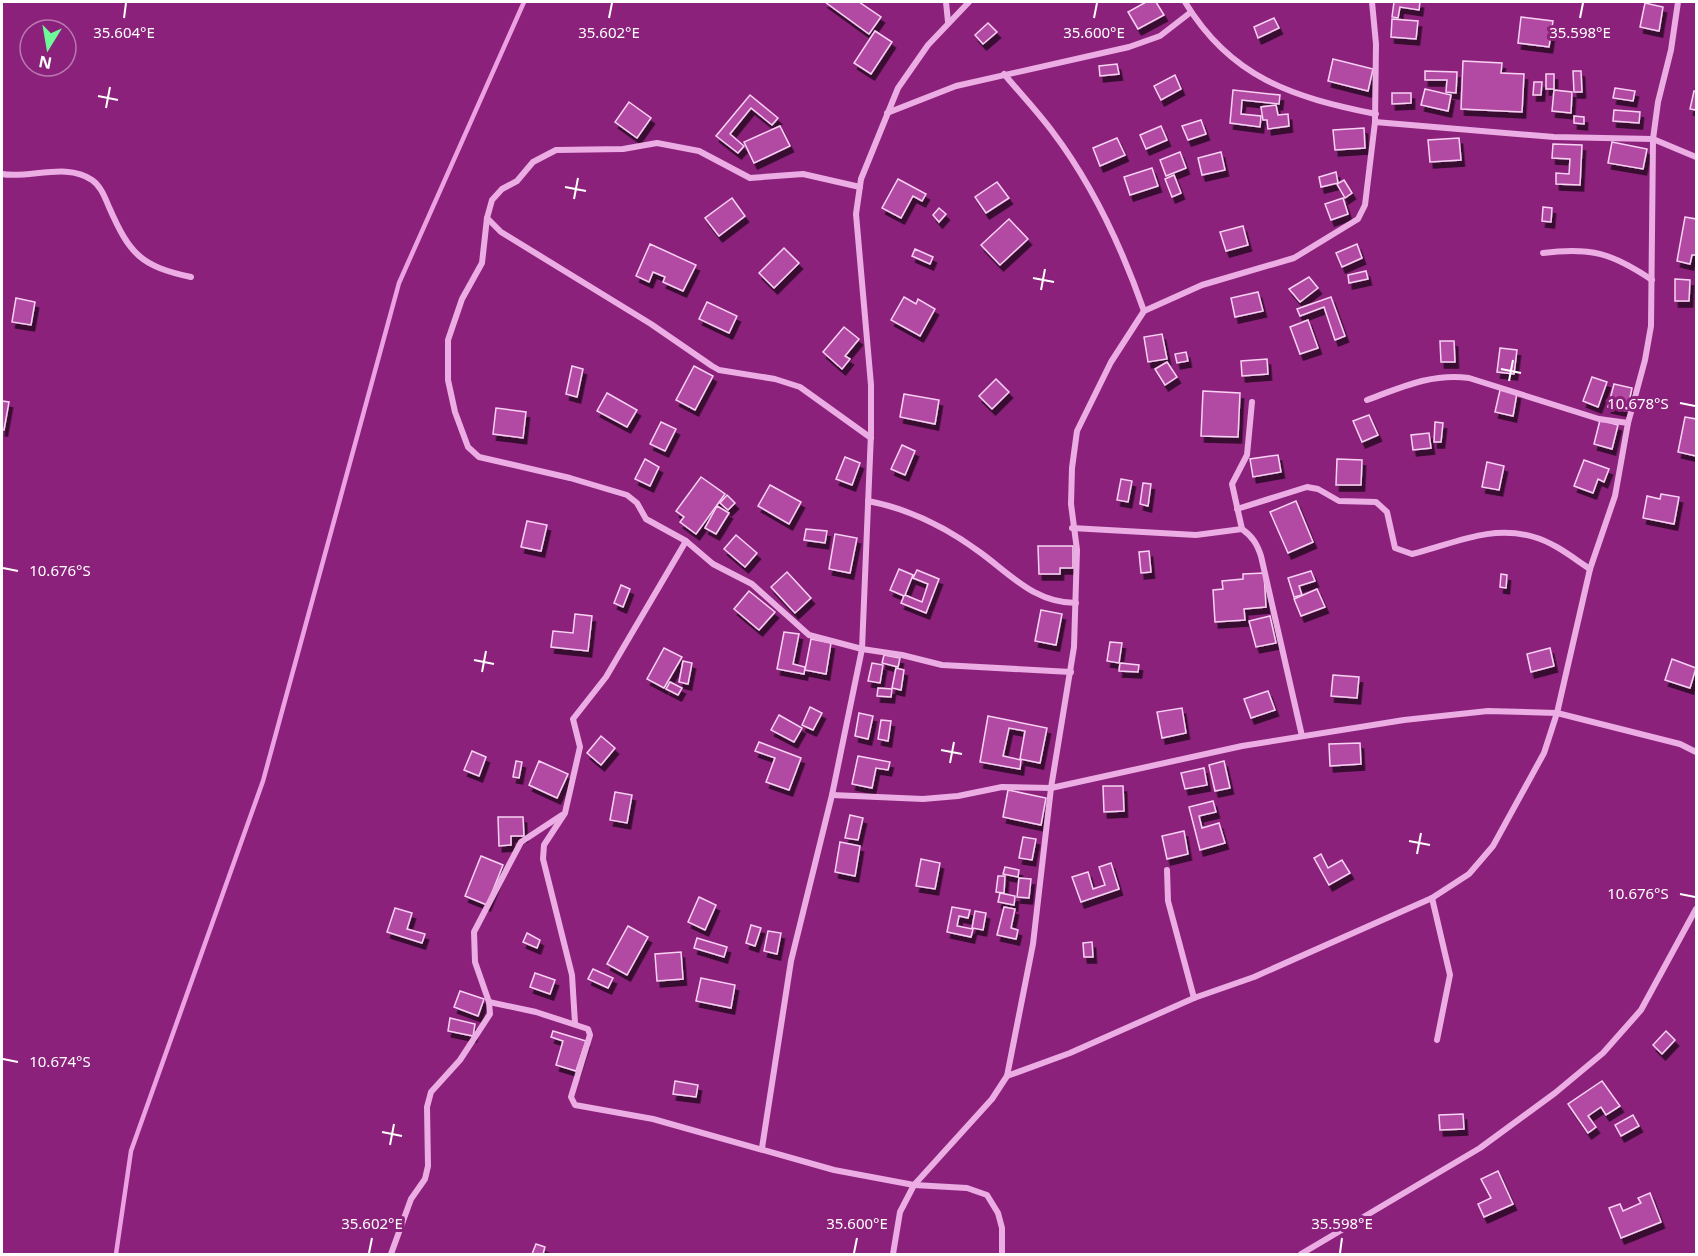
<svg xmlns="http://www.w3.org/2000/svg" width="1698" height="1256" font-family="'Noto Sans',sans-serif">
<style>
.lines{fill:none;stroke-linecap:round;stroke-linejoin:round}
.stream{stroke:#eca1e3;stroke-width:4.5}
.building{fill:#b24aa3;stroke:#f8d2f3;stroke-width:1.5;filter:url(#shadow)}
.minor{stroke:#ebade3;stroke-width:6}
.ticks{fill:none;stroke:#fff;stroke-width:2}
.ticks-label{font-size:15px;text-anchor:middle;fill:#fff;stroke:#8b217b;stroke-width:6;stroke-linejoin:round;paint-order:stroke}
</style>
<defs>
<filter id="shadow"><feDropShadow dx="3.5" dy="6" stdDeviation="0" flood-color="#0009"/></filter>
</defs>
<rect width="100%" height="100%" fill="#8b217b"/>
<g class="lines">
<!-- stream -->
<path class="stream" d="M116 1254 131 1151 263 781 399 283 524 2"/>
</g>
<!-- building -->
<g class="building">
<path d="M825 2H859L881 17 869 34Z"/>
<path d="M1146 2H1156L1164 15 1138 29 1128 12Z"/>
<path d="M1394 2H1420L1419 10 1400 7 1398 18 1392 17Z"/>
<path d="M1645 3 1663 7 1659 31 1640 27Z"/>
<path d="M1521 17 1553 21 1549 47 1518 43Z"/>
<path d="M1274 18 1279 28 1258 38 1254 27Z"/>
<path d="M1392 19 1418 21 1416 39 1391 37Z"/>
<path d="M988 23 997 32 983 44 975 35Z"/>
<path d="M875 31 892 42 871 74 854 63Z"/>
<path d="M1333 59 1373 69 1368 91 1328 81Z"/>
<path d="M1463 61 1502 63 1501 73 1524 74 1522 112 1461 109Z"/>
<path d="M1117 64 1119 74 1100 76 1099 66Z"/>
<path d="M1425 71 1457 72 1456 93 1446 92 1447 80H1425Z"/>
<path d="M1573 71H1581L1582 92H1574Z"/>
<rect x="1546" y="74" width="8" height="15"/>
<path d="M1175 75 1181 89 1161 100 1154 86Z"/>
<path d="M1534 82H1542L1541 95H1533Z"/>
<path d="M1615 88 1635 91 1633 101 1613 98Z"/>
<path d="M1425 89 1451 95 1448 111 1421 105Z"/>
<path d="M1233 90 1280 95 1279 104 1242 100 1241 114 1261 116 1260 127 1230 123Z"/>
<path d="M1554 90 1572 92 1571 113 1552 111Z"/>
<path d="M1694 91 1696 92V110L1690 109Z"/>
<path d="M1392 93H1411V103L1392 104Z"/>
<path d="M750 95 778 118 772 125 751 108 730 134 744 146 738 153 716 136Z"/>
<path d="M629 102 651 118 637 138 615 122Z"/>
<path d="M1276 105 1278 115 1288 114 1289 126 1268 129 1267 120H1263L1261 107Z"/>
<path d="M1614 110 1640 112 1639 123 1613 121Z"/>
<path d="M1574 116 1584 117V124L1574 123Z"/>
<path d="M1201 120 1206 134 1188 140 1182 126Z"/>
<path d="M780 126 790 146 754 163 744 142Z"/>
<path d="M1161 126 1167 140 1146 149 1140 135Z"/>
<path d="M1364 128 1365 148 1335 150 1333 130Z"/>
<path d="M1117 138 1125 155 1100 166 1093 148Z"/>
<path d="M1459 138 1461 160 1430 162 1428 140Z"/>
<path d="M1612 142 1647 149 1643 169 1608 163Z"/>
<path d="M1553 144 1582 145 1580 185 1556 184V173L1569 174 1570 159 1552 158Z"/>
<path d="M1180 152 1186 168 1166 176 1160 160Z"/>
<path d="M1221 152 1225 170 1202 175 1198 158Z"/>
<path d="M1152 168 1158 186 1130 195 1124 177Z"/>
<path d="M1336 172 1338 183 1321 187 1319 177Z"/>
<path d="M1174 175 1181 193 1172 197 1165 179Z"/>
<path d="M898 179 926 194 922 201 913 196 901 218 882 208Z"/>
<path d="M1344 180 1352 193 1345 198 1337 184Z"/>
<path d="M997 182 1009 198 986 213 975 197Z"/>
<path d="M732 198 745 216 719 236 705 218Z"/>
<path d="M1343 198 1348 214 1331 220 1325 204Z"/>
<path d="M1543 207 1552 208 1551 222 1542 221Z"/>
<path d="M939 208 946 214 939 222 933 215Z"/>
<path d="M1685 217 1696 219V255H1692L1690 264 1677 261Z"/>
<path d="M1009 219 1028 239 1000 265 981 245Z"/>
<path d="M1243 226 1248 245 1226 251 1220 232Z"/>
<path d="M650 244 696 265 683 291 663 282 665 277 653 272 649 282 636 276Z"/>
<path d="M1357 244 1362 258 1342 267 1336 253Z"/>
<path d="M784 248 799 263 774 288 759 273Z"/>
<path d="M915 249 933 257 930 264 912 256Z"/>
<path d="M1366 271 1368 279 1349 283 1348 275Z"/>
<path d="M1309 277 1318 288 1300 302 1289 289Z"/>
<path d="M1675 279 1690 280 1689 301H1675Z"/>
<path d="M1258 292 1263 311 1235 317 1231 298Z"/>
<path d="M904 297 916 304 918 299 935 309 920 336 891 320Z"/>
<path d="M1331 297 1345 336 1335 340 1324 307 1300 316 1297 309Z"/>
<path d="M16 298 35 302 31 325 12 322Z"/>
<path d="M707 302 737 316 729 333 699 319Z"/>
<path d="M1308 320 1318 348 1300 354 1290 327Z"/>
<path d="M844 327 859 339 845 356 850 359 842 369 823 352Z"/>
<path d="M1162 334 1167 359 1148 362 1144 337Z"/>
<path d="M1440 341H1454L1455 362H1441Z"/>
<path d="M1500 348 1517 350 1514 374 1497 372Z"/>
<path d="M1186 352 1188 361 1177 363 1175 354Z"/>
<path d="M1267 359 1268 374 1242 376 1241 361Z"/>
<path d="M1167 362 1177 377 1165 385 1155 369Z"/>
<path d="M572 366 583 369 577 397 566 394Z"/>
<path d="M694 366 713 376 695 410 676 400Z"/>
<path d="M1592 377 1607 382 1598 407 1583 401Z"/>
<path d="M996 379 1009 392 992 409 979 396Z"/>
<path d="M1614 384 1632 388 1627 411 1608 407Z"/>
<path d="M1500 390 1517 393 1513 416 1495 412Z"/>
<path d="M1203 391 1240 393 1238 437 1201 436Z"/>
<path d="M607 393 637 410 627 427 597 411Z"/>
<path d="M904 394 939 400 935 424 900 417Z"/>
<path d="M2 401 9 402 4 430H2Z"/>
<path d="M496 408 526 412 523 438 493 434Z"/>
<path d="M1369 415 1378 435 1362 442 1353 421Z"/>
<path d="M1685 417 1696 419V456L1678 452Z"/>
<path d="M1600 420 1618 425 1612 449 1594 444Z"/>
<path d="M661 422 676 429 665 451 650 444Z"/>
<path d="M1435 422 1443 423 1441 442H1434Z"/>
<path d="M1429 433 1431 448 1413 450 1411 435Z"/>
<path d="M902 445 915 451 905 475 891 469Z"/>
<path d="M1278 455 1281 472 1253 477 1250 459Z"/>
<path d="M845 457 860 463 852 485 836 479Z"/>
<path d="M645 459 659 467 650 486 635 479Z"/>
<path d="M1337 459 1362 460 1361 485H1336Z"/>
<path d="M1584 460 1609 469 1604 482 1598 479 1593 493 1574 486Z"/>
<path d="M1487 462 1504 466 1499 490 1482 487Z"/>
<path d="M701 477 725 494 696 534 680 522 684 517 676 511Z"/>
<path d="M1121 479 1132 481 1128 502 1117 500Z"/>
<path d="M1143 483 1151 484 1148 506 1140 504Z"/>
<path d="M770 485 801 502 789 524 758 506Z"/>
<path d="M1661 494 1679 497 1674 524 1643 518 1647 496 1660 499Z"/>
<path d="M727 495 735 503 728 510 720 503Z"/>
<path d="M1296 501 1313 542 1288 553 1270 512Z"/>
<path d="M717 506 729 513 716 534 705 528Z"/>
<path d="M527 521 547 525 541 551 521 547Z"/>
<path d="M806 529 827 531 825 543 804 540Z"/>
<path d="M835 534 857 538 850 573 829 569Z"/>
<path d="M736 535 757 553 745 567 724 549Z"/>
<path d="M1038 546H1073V568H1060V574H1039Z"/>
<path d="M1149 551 1151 572 1141 573 1139 552Z"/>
<path d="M899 569 913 575 905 595 922 602 928 584 913 578 917 570 939 579 926 613 901 603 904 596 890 590Z"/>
<path d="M1311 571 1315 581 1299 586 1302 595 1294 597 1288 578Z"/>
<path d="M787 572 811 598 795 613 771 587Z"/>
<path d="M1264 573 1266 607 1244 609 1245 620 1215 622 1213 590 1223 589 1222 581 1243 579V574Z"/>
<path d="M1501 574 1507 575 1506 588 1500 587Z"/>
<path d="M621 585 630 589 623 607 614 603Z"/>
<path d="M1317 589 1325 607 1301 616 1294 599Z"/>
<path d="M749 591 775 612 759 630 734 609Z"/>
<path d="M1041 610 1062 614 1056 645 1035 641Z"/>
<path d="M575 614 592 616 588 651 551 647 553 631 573 633Z"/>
<path d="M1270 616 1276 643 1256 647 1249 621Z"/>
<path d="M784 632 799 634 793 664 805 667 804 674 777 669Z"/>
<path d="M811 639 831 643 826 674 805 670Z"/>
<path d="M1110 642 1122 643 1119 663 1107 661Z"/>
<path d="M664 648 682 657 664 688 647 679Z"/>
<path d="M1550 648 1554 666 1531 672 1527 654Z"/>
<path d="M884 655 900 658 898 667 882 663Z"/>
<path d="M1672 659 1696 668 1690 688 1665 680Z"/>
<path d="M683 661 692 663 688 684 679 682Z"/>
<path d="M872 663 883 665 880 683 868 681Z"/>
<path d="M1120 663 1139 665 1138 672 1119 671Z"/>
<path d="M896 668 904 670 901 690 892 688Z"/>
<path d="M1333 675 1359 677 1357 698 1331 696Z"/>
<path d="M670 682 682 688 678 695 666 689Z"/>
<path d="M878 688 892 689 891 697 877 696Z"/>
<path d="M1268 691 1275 710 1251 718 1244 699Z"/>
<path d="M810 707 822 713 813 730 802 725Z"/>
<path d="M1182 708 1186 733 1162 738 1157 712Z"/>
<path d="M859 713 873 716 868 739 855 736Z"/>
<path d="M779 715 802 728 794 742 771 730Z"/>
<path d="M988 716 1047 728 1040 763 1020 759 1025 731 1009 728 1003 756 1021 760 1020 769 980 762Z"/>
<path d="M881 720 891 721 888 741 878 739Z"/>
<path d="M601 736 615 748 601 765 587 753Z"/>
<path d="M759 742 801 758 789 790 766 782 775 758 755 751Z"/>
<path d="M1360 743 1361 764 1330 766 1329 744Z"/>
<path d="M472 751 486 757 479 776 464 770Z"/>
<path d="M858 756 890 762 888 770 876 768 872 788 852 784Z"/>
<path d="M516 761 522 762 519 778 513 777Z"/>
<path d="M539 761 568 774 557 798 529 785Z"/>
<path d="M1224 761 1230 788 1215 791 1209 765Z"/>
<path d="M1204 768 1207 785 1185 789 1181 773Z"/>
<path d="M1103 786H1123L1124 811 1104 812Z"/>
<path d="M1008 790 1046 798 1041 825 1003 817Z"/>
<path d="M615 792 632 795 627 823 610 820Z"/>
<path d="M1213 801 1216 812 1199 816 1202 828 1219 823 1225 843 1200 850 1189 807Z"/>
<path d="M850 815 863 818 858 840 845 838Z"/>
<path d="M498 817H523L524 836H511V845L499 846Z"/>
<path d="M1184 831 1188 854 1167 859 1162 836Z"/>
<path d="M1023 837 1036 839 1032 860 1019 858Z"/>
<path d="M840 842 860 846 855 876 835 872Z"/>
<path d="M1321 854 1328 868 1342 860 1350 873 1329 885 1314 858Z"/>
<path d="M481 856 503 865 487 905 465 896Z"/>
<path d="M921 859 940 863 935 889 916 886Z"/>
<path d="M1111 863 1119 889 1081 902 1072 877 1088 872 1093 889 1105 885 1099 867Z"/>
<path d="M1005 867 1019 870 1018 877 1003 874Z"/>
<path d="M998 876H1005L1004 893 996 892Z"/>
<path d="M1019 878 1031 879 1029 898 1017 897Z"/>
<path d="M1000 893 1015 896 1014 905 998 902Z"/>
<path d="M699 897 716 905 705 930 688 922Z"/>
<path d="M952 907 970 910 968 918 959 916 957 926 973 929 971 937 947 932Z"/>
<path d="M1004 907 1015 909 1011 928 1018 930 1016 939 997 935Z"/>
<path d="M395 908 412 913 407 929 425 934 422 943 387 932Z"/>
<path d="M975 911 986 913 983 930 972 928Z"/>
<path d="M751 925 761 928 755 946 746 943Z"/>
<path d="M628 926 648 937 627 975 607 964Z"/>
<path d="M768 931 781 933 777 954 764 951Z"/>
<path d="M527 933 540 940 537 948 523 942Z"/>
<path d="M697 938 727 947 724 957 694 948Z"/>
<path d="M1092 942 1093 957H1084L1083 943Z"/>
<path d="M681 952 683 979 657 981 655 954Z"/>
<path d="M593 969 613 978 608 988 588 979Z"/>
<path d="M535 973 555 980 550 994 530 987Z"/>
<path d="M701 978 735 985 731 1008 696 1001Z"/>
<path d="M460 991 484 999 478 1016 454 1007Z"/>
<path d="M450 1018 475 1024 473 1036 448 1031Z"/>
<path d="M553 1031 586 1041 576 1071 556 1065 563 1041 551 1037Z"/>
<path d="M1666 1031 1675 1040 1662 1054 1653 1045Z"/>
<path d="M675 1081 698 1085 696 1097 673 1094Z"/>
<path d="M1602 1081 1620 1106 1606 1115 1601 1107 1588 1116 1596 1127 1588 1133 1568 1104Z"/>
<path d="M1463 1114 1464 1129 1440 1130 1439 1115Z"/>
<path d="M1633 1115 1639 1126 1621 1136 1615 1125Z"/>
<path d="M1498 1171 1513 1204 1484 1217 1478 1204 1491 1198 1481 1179Z"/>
<path d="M1650 1193 1661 1222 1621 1238 1609 1208 1620 1204 1623 1211 1641 1203 1638 1198Z"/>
<path d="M536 1244 545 1247 543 1254H532Z"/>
</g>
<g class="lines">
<!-- minor -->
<g class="minor">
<path d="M946 2 948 22"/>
<path d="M1185 2C1231 78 1292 97 1376 114"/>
<path d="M1004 74C1020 93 1037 111 1052 131 1093 185 1122 248 1144 311"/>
<path d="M887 113 956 86 1129 47 1160 36 1191 12"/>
<path d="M1375 122 1554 137 1653 139 1696 157"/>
<path d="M2 174C29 179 67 162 92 180 101 186 105 198 109 207 130 255 141 266 191 277"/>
<path d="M860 187 803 174 750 178 699 151 657 143 623 149 556 150 533 162 517 181 502 189 492 200 487 218 482 263 462 299 448 340V380L455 412 468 447 479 457 570 478 627 495 637 503 646 519 686 541 713 564 752 584 809 635 862 649 902 655 942 665 1071 672"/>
<path d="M487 218 501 232 651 324 712 366 719 370 775 379 800 387 871 438"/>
<path d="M1543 253C1591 247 1612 253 1652 280"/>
<path d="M1367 400C1402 387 1432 373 1469 378L1599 419 1628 423"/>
<path d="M868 501C910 509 946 527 981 553 1011 575 1035 603 1076 603"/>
<path d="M1237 509 1307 487 1318 489 1339 501 1376 502 1387 512 1395 548 1412 554C1453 544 1491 524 1534 537 1555 543 1573 558 1590 569"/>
<path d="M1072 528 1196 535 1242 529C1253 537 1257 544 1261 556L1302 736"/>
<path d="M1242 529 1232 484 1247 455 1252 402"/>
<path d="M832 795 923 799 958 796 1002 787 1051 788 1242 746 1404 720 1488 711 1557 713 1680 744 1696 752"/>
<path d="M1167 870 1168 901 1194 998"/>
<path d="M1432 898 1450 975 1437 1040"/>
<path d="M489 1002 536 1012 588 1029 590 1035 571 1097 575 1105 653 1119 834 1170 914 1185 967 1188 987 1195 998 1213 1002 1228V1254"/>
<path d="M575 1023 572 975 543 859 544 845 565 813 580 747 573 719 606 677 686 541"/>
<path d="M1007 1076 1070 1053 1194 998 1254 977 1432 898 1469 874 1493 846 1544 753 1557 713 1590 569 1615 496 1628 423 1645 360 1651 326 1653 139 1658 102 1671 50 1678 2"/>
<path d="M762 1148 791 961 832 795 862 649 871 433V385L856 214 861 179 898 88 928 45 969 2"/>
<path d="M391 1254 411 1199 425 1179 428 1166 427 1107 431 1092 460 1060 490 1014 489 1002 475 962 474 932 521 842 562 815"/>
<path d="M893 1254 900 1212 914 1185 992 1099 1007 1076 1033 944 1051 788 1074 647 1077 550 1071 504 1072 468 1077 431 1111 362 1144 311 1202 285 1294 258 1358 219 1365 205 1375 122 1376 44 1372 2"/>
<path d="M1301 1254 1480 1148 1555 1093 1603 1053 1641 1010 1696 909"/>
</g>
</g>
<!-- ticks -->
<path class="ticks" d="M124 18 126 3M609 18 612 3M1094 18 1097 3M1580 18 1583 3M98 96 118 100M106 108 110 87M565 187 586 191M574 199 578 178M1033 278 1054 282M1041 290 1045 269M1501 369 1521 373M1509 381 1513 360M1680 403 1695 406M3 568 18 571M474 660 494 664M482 672 486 651M941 750 962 754M950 763 954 742M1409 841 1430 845M1417 854 1421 833M1680 894 1695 897M3 1059 18 1062M382 1132 402 1136M390 1145 394 1124M369 1253 372 1238M854 1253 857 1238M1340 1253 1342 1238"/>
<g class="ticks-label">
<text x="124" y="38">35.604°E</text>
<text x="609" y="38">35.602°E</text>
<text x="1094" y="38">35.600°E</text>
<text x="1580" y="38">35.598°E</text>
<text x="1638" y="409">10.678°S</text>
<text x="60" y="576">10.676°S</text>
<text x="1638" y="899">10.676°S</text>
<text x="60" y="1067">10.674°S</text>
<text x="372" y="1229">35.602°E</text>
<text x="857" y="1229">35.600°E</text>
<text x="1342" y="1229">35.598°E</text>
</g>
<!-- border -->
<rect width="1698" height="1256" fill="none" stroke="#ffffff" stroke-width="6"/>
<!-- north arrow -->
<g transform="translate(48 48) rotate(191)"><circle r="28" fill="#8b217b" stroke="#b97ab0" stroke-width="1.5"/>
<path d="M0-4.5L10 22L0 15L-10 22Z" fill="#6ff897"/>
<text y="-9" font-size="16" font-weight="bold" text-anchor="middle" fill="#ffffff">N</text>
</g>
</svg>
